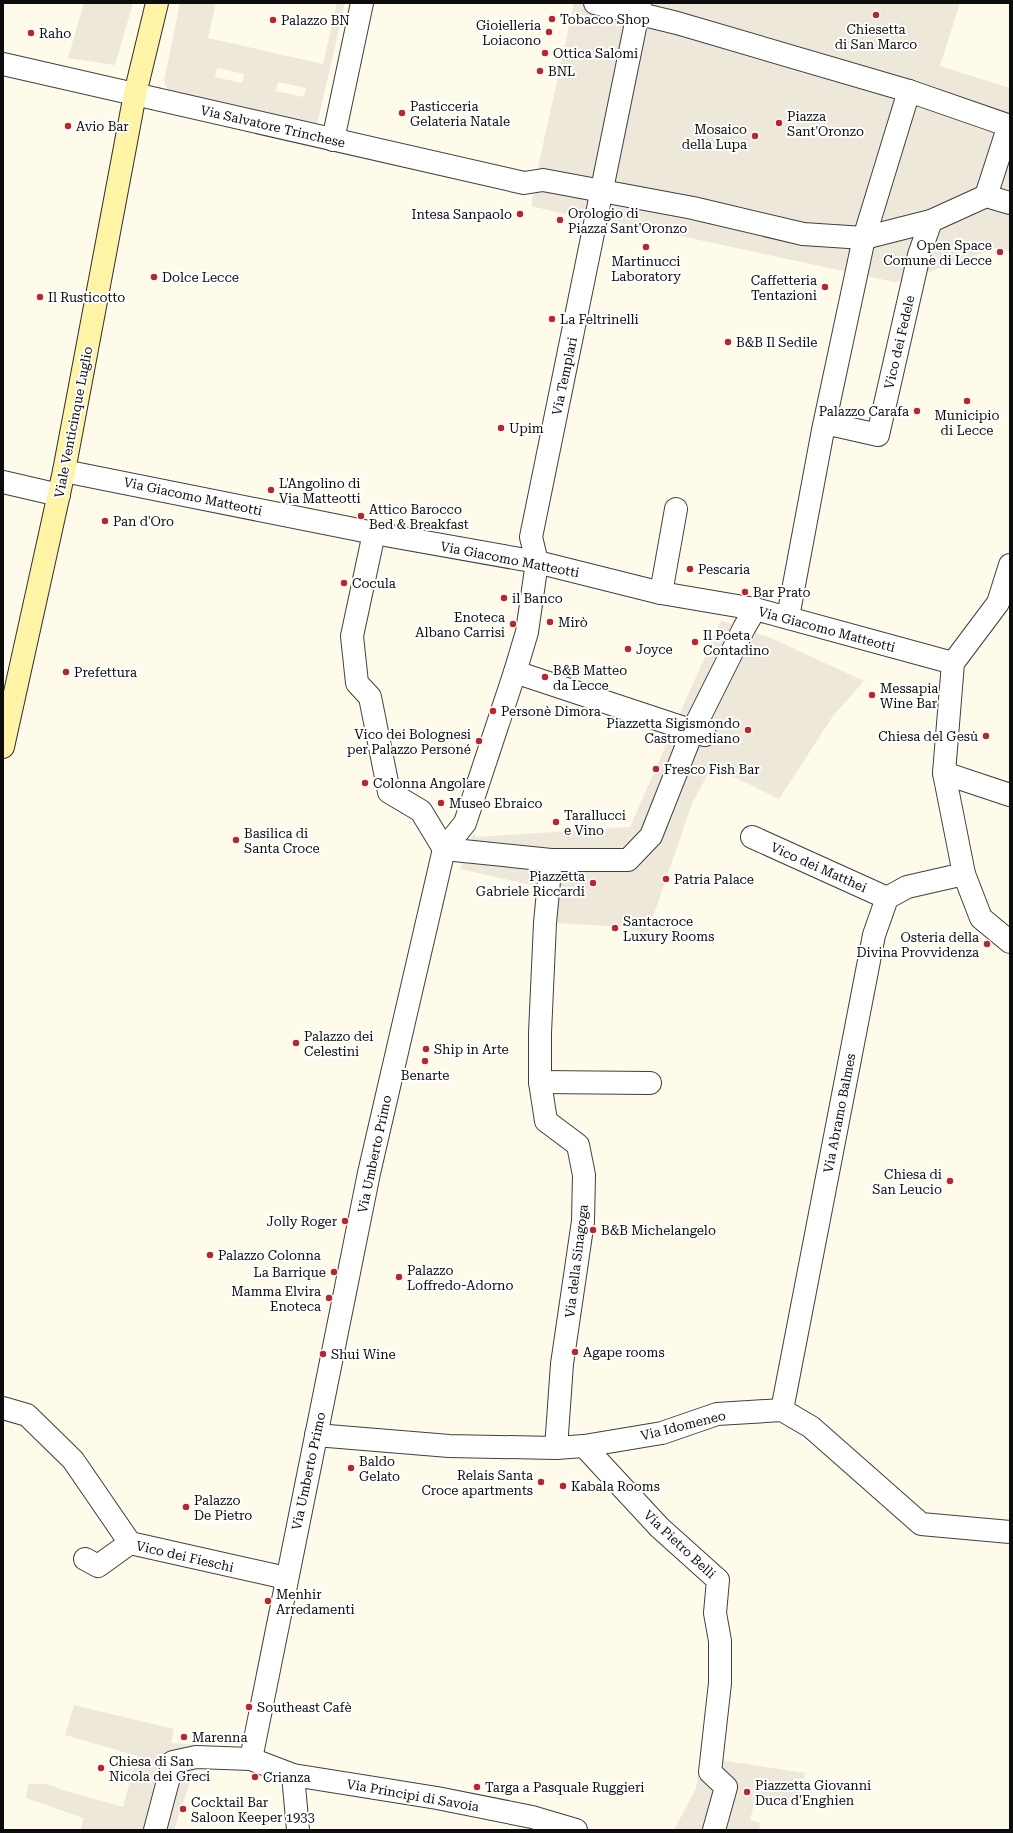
<svg xmlns="http://www.w3.org/2000/svg" width="1013" height="1833" font-family="'Roboto Serif',serif">
<style>
.plaza{fill:#eee8db;fill-rule:evenodd}
.lines{fill:none;stroke-linecap:round;stroke-linejoin:round}
.street-casing{stroke:#3f3f3f;stroke-width:24}
.secondary-casing{stroke:#2e2e2e;stroke-width:24}
.street{stroke:#fff;stroke-width:22}
.secondary{stroke:#fff3a6;stroke-width:22}
.poi-dot{fill:#bb252e;stroke:#fff;stroke-width:1.5}
.labels{text-anchor:middle;stroke-width:4;stroke-linejoin:round;paint-order:stroke}
.poi-label{font-size:13px;fill:#0c0c0c;stroke:#fff;text-anchor:start}
.street-label{font-size:13px;fill:#0c0c0c;stroke:#fff}
</style>
<rect width="100%" height="100%" fill="#fffbeb"/>
<!-- plaza -->
<g class="plaza">
<path d="M84 3H133L115 65 68 58Z"/>
<path d="M180 3H216L208 38 323 64 337 3H345L317 125 175 93 167 88 164 81ZM217 68 244 74 242 83 215 77ZM278 82 306 88 303 97 276 91Z"/>
<path d="M572 3H960L940 66 1010 88V252L996 248 929 272 894 282 620 223 573 216 531 206 540 158 573 8Z"/>
<path d="M721 620 771 638 864 681 833 716 779 799 712 766 692 804 647 934 626 927 552 923 540 887 460 869 474 833 476 837 630 827Z"/>
<path d="M74 1705 174 1729 171 1743 197 1745 194 1770 174 1830H81L83 1818 26 1798 28 1784H48L63 1790 123 1807 137 1756 65 1735Z"/>
<path d="M701 1757 805 1773 796 1806 756 1796 750 1820 760 1823 759 1830H674L696 1788Z"/>
</g>
<g class="lines">
<!-- street casing -->
<g class="street-casing">
<g id="street">
<path d="M595 3 677 23 909 91 1010 126"/>
<path d="M3 64 524 183 543 180 693 208 803 234 864 238 931 221 986 196 1010 203"/>
<path d="M333 140 362 3"/>
<path d="M986 196 1009 125"/>
<path d="M825 423 878 435 919 255 931 221"/>
<path d="M64 471 374 533 537 562 661 593 755 609 953 663"/>
<path d="M3 482 59 495"/>
<path d="M374 533 352 636 357 683 370 697 389 792 421 811 444 849"/>
<path d="M1010 565 998 603 953 663 944 773 964 874 981 918 1010 942"/>
<path d="M661 593 676 509"/>
<path d="M788 617 823 430 864 238 909 91"/>
<path d="M515 672 705 735"/>
<path d="M944 773 1010 795"/>
<path d="M752 837 887 898"/>
<path d="M444 849 551 860H628L651 836 693 730 744 628 755 609"/>
<path d="M551 860 545 923 540 1033V1082L546 1121 578 1145 584 1175 583 1221 562 1364 556 1448"/>
<path d="M540 1082 650 1083"/>
<path d="M3 1408 27 1415 73 1460 130 1543 286 1578"/>
<path d="M782 1410 874 935 887 898 907 887 964 874"/>
<path d="M316 1435 449 1446 556 1448 584 1446 662 1433 717 1414 782 1410 811 1427 921 1524 1010 1532"/>
<path d="M584 1446 659 1527 718 1580 715 1613 720 1641V1683L710 1772 726 1787 714 1830"/>
<path d="M85 1559 98 1566 130 1543"/>
<path d="M251 1759 369 1173 444 849 465 823 515 672 527 632 537 562 531 537 640 3"/>
<path d="M293 1775 298 1830"/>
<path d="M155 1830 173 1762 196 1757 251 1759 293 1775 437 1798 532 1817 576 1830"/>
</g>
</g>
<!-- secondary casing -->
<g class="secondary-casing">
<path id="secondary" d="M3 747 64 471 135 94 157 3"/>
</g>
<!-- street -->
<use href="#street" class="street"/>
<!-- secondary -->
<use href="#secondary" class="secondary"/>
</g>
<!-- markers -->
<g class="poi-dot">
<circle cx="876" cy="15" r="4"/>
<circle cx="552" cy="19" r="4"/>
<circle cx="273" cy="20" r="4"/>
<circle cx="549" cy="32" r="4"/>
<circle cx="31" cy="33" r="4"/>
<circle cx="545" cy="53" r="4"/>
<circle cx="540" cy="71" r="4"/>
<circle cx="402" cy="113" r="4"/>
<circle cx="779" cy="123" r="4"/>
<circle cx="68" cy="126" r="4"/>
<circle cx="755" cy="136" r="4"/>
<circle cx="520" cy="214" r="4"/>
<circle cx="560" cy="220" r="4"/>
<circle cx="646" cy="247" r="4"/>
<circle cx="1000" cy="252" r="4"/>
<circle cx="154" cy="277" r="4"/>
<circle cx="825" cy="287" r="4"/>
<circle cx="40" cy="297" r="4"/>
<circle cx="552" cy="319" r="4"/>
<circle cx="728" cy="342" r="4"/>
<circle cx="967" cy="401" r="4"/>
<circle cx="917" cy="411" r="4"/>
<circle cx="501" cy="428" r="4"/>
<circle cx="271" cy="490" r="4"/>
<circle cx="361" cy="516" r="4"/>
<circle cx="105" cy="521" r="4"/>
<circle cx="690" cy="569" r="4"/>
<circle cx="344" cy="583" r="4"/>
<circle cx="745" cy="592" r="4"/>
<circle cx="504" cy="598" r="4"/>
<circle cx="550" cy="622" r="4"/>
<circle cx="513" cy="624" r="4"/>
<circle cx="695" cy="642" r="4"/>
<circle cx="628" cy="649" r="4"/>
<circle cx="66" cy="672" r="4"/>
<circle cx="545" cy="677" r="4"/>
<circle cx="872" cy="695" r="4"/>
<circle cx="493" cy="711" r="4"/>
<circle cx="748" cy="730" r="4"/>
<circle cx="986" cy="736" r="4"/>
<circle cx="479" cy="741" r="4"/>
<circle cx="656" cy="769" r="4"/>
<circle cx="365" cy="783" r="4"/>
<circle cx="441" cy="803" r="4"/>
<circle cx="556" cy="822" r="4"/>
<circle cx="236" cy="840" r="4"/>
<circle cx="666" cy="879" r="4"/>
<circle cx="593" cy="883" r="4"/>
<circle cx="615" cy="928" r="4"/>
<circle cx="987" cy="944" r="4"/>
<circle cx="296" cy="1043" r="4"/>
<circle cx="426" cy="1049" r="4"/>
<circle cx="425" cy="1061" r="4"/>
<circle cx="950" cy="1181" r="4"/>
<circle cx="345" cy="1221" r="4"/>
<circle cx="593" cy="1230" r="4"/>
<circle cx="210" cy="1255" r="4"/>
<circle cx="334" cy="1272" r="4"/>
<circle cx="399" cy="1277" r="4"/>
<circle cx="329" cy="1298" r="4"/>
<circle cx="575" cy="1352" r="4"/>
<circle cx="323" cy="1354" r="4"/>
<circle cx="351" cy="1468" r="4"/>
<circle cx="541" cy="1482" r="4"/>
<circle cx="563" cy="1486" r="4"/>
<circle cx="186" cy="1507" r="4"/>
<circle cx="268" cy="1601" r="4"/>
<circle cx="249" cy="1707" r="4"/>
<circle cx="184" cy="1737" r="4"/>
<circle cx="101" cy="1768" r="4"/>
<circle cx="255" cy="1777" r="4"/>
<circle cx="477" cy="1787" r="4"/>
<circle cx="747" cy="1792" r="4"/>
<circle cx="183" cy="1809" r="4"/>
</g>
<g class="labels">
<!-- poi labels -->
<g class="poi-label">
<text x="560" y="24">Tobacco Shop</text>
<text x="281" y="25">Palazzo BN</text>
<text x="541" y="30" text-anchor="end">Gioielleria<tspan x="541" dy="15">Loiacono</tspan></text>
<text x="876" y="34" text-anchor="middle">Chiesetta<tspan x="876" dy="15">di San Marco</tspan></text>
<text x="39" y="38">Raho</text>
<text x="553" y="58">Ottica Salomi</text>
<text x="548" y="76">BNL</text>
<text x="410" y="111">Pasticceria<tspan x="410" dy="15">Gelateria Natale</tspan></text>
<text x="787" y="121">Piazza<tspan x="787" dy="15">Sant'Oronzo</tspan></text>
<text x="76" y="131">Avio Bar</text>
<text x="747" y="134" text-anchor="end">Mosaico<tspan x="747" dy="15">della Lupa</tspan></text>
<text x="568" y="218">Orologio di<tspan x="568" dy="15">Piazza Sant'Oronzo</tspan></text>
<text x="512" y="219" text-anchor="end">Intesa Sanpaolo</text>
<text x="992" y="250" text-anchor="end">Open Space<tspan x="992" dy="15">Comune di Lecce</tspan></text>
<text x="646" y="266" text-anchor="middle">Martinucci<tspan x="646" dy="15">Laboratory</tspan></text>
<text x="162" y="282">Dolce Lecce</text>
<text x="817" y="285" text-anchor="end">Caffetteria<tspan x="817" dy="15">Tentazioni</tspan></text>
<text x="48" y="302">Il Rusticotto</text>
<text x="560" y="324">La Feltrinelli</text>
<text x="736" y="347">B&amp;B Il Sedile</text>
<text x="909" y="416" text-anchor="end">Palazzo Carafa</text>
<text x="967" y="420" text-anchor="middle">Municipio<tspan x="967" dy="15">di Lecce</tspan></text>
<text x="509" y="433">Upim</text>
<text x="279" y="488">L'Angolino di<tspan x="279" dy="15">Via Matteotti</tspan></text>
<text x="369" y="514">Attico Barocco<tspan x="369" dy="15">Bed &amp; Breakfast</tspan></text>
<text x="113" y="526">Pan d'Oro</text>
<text x="698" y="574">Pescaria</text>
<text x="352" y="588">Cocula</text>
<text x="753" y="597">Bar Prato</text>
<text x="512" y="603">il Banco</text>
<text x="505" y="622" text-anchor="end">Enoteca<tspan x="505" dy="15">Albano Carrisi</tspan></text>
<text x="558" y="627">Mirò</text>
<text x="703" y="640">Il Poeta<tspan x="703" dy="15">Contadino</tspan></text>
<text x="636" y="654">Joyce</text>
<text x="553" y="675">B&amp;B Matteo<tspan x="553" dy="15">da Lecce</tspan></text>
<text x="74" y="677">Prefettura</text>
<text x="880" y="693">Messapia<tspan x="880" dy="15">Wine Bar</tspan></text>
<text x="501" y="716">Personè Dimora</text>
<text x="740" y="728" text-anchor="end">Piazzetta Sigismondo<tspan x="740" dy="15">Castromediano</tspan></text>
<text x="471" y="739" text-anchor="end">Vico dei Bolognesi<tspan x="471" dy="15">per Palazzo Personé</tspan></text>
<text x="978" y="741" text-anchor="end">Chiesa del Gesù</text>
<text x="664" y="774">Fresco Fish Bar</text>
<text x="373" y="788">Colonna Angolare</text>
<text x="449" y="808">Museo Ebraico</text>
<text x="564" y="820">Tarallucci<tspan x="564" dy="15">e Vino</tspan></text>
<text x="244" y="838">Basilica di<tspan x="244" dy="15">Santa Croce</tspan></text>
<text x="585" y="881" text-anchor="end">Piazzetta<tspan x="585" dy="15">Gabriele Riccardi</tspan></text>
<text x="674" y="884">Patria Palace</text>
<text x="623" y="926">Santacroce<tspan x="623" dy="15">Luxury Rooms</tspan></text>
<text x="979" y="942" text-anchor="end">Osteria della<tspan x="979" dy="15">Divina Provvidenza</tspan></text>
<text x="304" y="1041">Palazzo dei<tspan x="304" dy="15">Celestini</tspan></text>
<text x="434" y="1054">Ship in Arte</text>
<text x="425" y="1080" text-anchor="middle">Benarte</text>
<text x="942" y="1179" text-anchor="end">Chiesa di<tspan x="942" dy="15">San Leucio</tspan></text>
<text x="337" y="1226" text-anchor="end">Jolly Roger</text>
<text x="601" y="1235">B&amp;B Michelangelo</text>
<text x="218" y="1260">Palazzo Colonna</text>
<text x="407" y="1275">Palazzo<tspan x="407" dy="15">Loffredo-Adorno</tspan></text>
<text x="326" y="1277" text-anchor="end">La Barrique</text>
<text x="321" y="1296" text-anchor="end">Mamma Elvira<tspan x="321" dy="15">Enoteca</tspan></text>
<text x="583" y="1357">Agape rooms</text>
<text x="331" y="1359">Shui Wine</text>
<text x="359" y="1466">Baldo<tspan x="359" dy="15">Gelato</tspan></text>
<text x="533" y="1480" text-anchor="end">Relais Santa<tspan x="533" dy="15">Croce apartments</tspan></text>
<text x="571" y="1491">Kabala Rooms</text>
<text x="194" y="1505">Palazzo<tspan x="194" dy="15">De Pietro</tspan></text>
<text x="276" y="1599">Menhir<tspan x="276" dy="15">Arredamenti</tspan></text>
<text x="257" y="1712">Southeast Cafè</text>
<text x="192" y="1742">Marenna</text>
<text x="109" y="1766">Chiesa di San<tspan x="109" dy="15">Nicola dei Greci</tspan></text>
<text x="263" y="1782">Crianza</text>
<text x="755" y="1790">Piazzetta Giovanni<tspan x="755" dy="15">Duca d'Enghien</tspan></text>
<text x="485" y="1792">Targa a Pasquale Ruggieri</text>
<text x="191" y="1807">Cocktail Bar<tspan x="191" dy="15">Saloon Keeper 1933</tspan></text>
</g>
<!-- street labels -->
<g class="street-label">
<text transform="translate(273 126) rotate(13)" y="5">Via Salvatore Trinchese</text>
<text transform="translate(899 342) rotate(-77)" y="5">Vico dei Fedele</text>
<text transform="translate(564 376) rotate(-78)" y="5">Via Templari</text>
<text transform="translate(73 422) rotate(-79)" y="5">Viale Venticinque Luglio</text>
<text transform="translate(193 496) rotate(12)" y="5">Via Giacomo Matteotti</text>
<text transform="translate(510 559) rotate(11)" y="5">Via Giacomo Matteotti</text>
<text transform="translate(827 629) rotate(15)" y="5">Via Giacomo Matteotti</text>
<text transform="translate(819 867) rotate(24)" y="5">Vico dei Matthei</text>
<text transform="translate(839 1113) rotate(-79)" y="5">Via Abramo Balmes</text>
<text transform="translate(374 1154) rotate(-78)" y="5">Via Umberto Primo</text>
<text transform="translate(576 1261) rotate(-83)" y="5">Via della Sinagoga</text>
<text transform="translate(683 1425) rotate(-14)" y="5">Via Idomeneo</text>
<text transform="translate(308 1471) rotate(-78)" y="5">Via Umberto Primo</text>
<text transform="translate(680 1544) rotate(43)" y="5">Via Pietro Belli</text>
<text transform="translate(185 1556) rotate(13)" y="5">Vico dei Fieschi</text>
<text transform="translate(413 1795) rotate(10)" y="5">Via Principi di Savoia</text>
</g>
</g>
<!-- border -->
<rect width="1013" height="1833" fill="none" stroke="#0c0c0c" stroke-width="8"/>
</svg>
